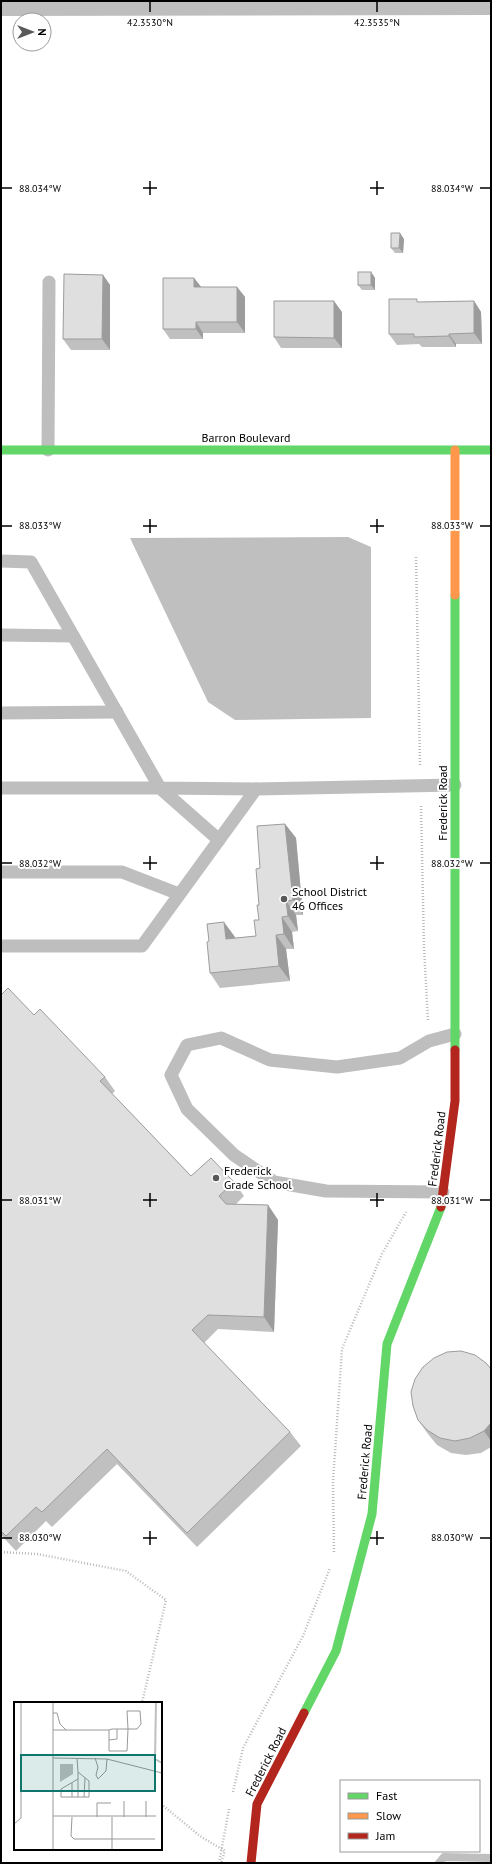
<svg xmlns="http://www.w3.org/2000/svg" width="492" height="1864" font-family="'PT Sans',sans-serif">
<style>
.water{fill:#bfbfbf}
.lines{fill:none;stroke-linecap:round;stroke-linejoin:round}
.stream{stroke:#bfbfbf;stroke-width:8}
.path{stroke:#b9b9b9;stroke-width:2.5;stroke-dasharray:1 2;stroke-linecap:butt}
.lane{stroke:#bebebe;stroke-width:13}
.street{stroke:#bebebe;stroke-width:22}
.fast{stroke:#63d668;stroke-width:9}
.slow{stroke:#ff974d;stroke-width:9}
.jam{stroke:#b3261e;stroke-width:9}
.wall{fill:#c0c0c0}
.shaded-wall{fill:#9c9c9c}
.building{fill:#dfdfdf;stroke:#9c9c9c}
.ticks{fill:none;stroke:#000;stroke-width:1.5}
.poi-dot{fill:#595959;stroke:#fff;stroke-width:1.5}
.labels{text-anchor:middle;stroke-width:4;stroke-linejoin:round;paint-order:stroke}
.street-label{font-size:12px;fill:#000;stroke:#fff}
.poi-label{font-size:12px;fill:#000;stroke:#fff;text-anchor:start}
.inset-river{fill:none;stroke:#bfbfbf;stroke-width:2}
.inset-road{fill:none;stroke:#999;stroke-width:1}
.view{fill:#0f766e;fill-opacity:0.15;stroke:#0f766e;stroke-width:2}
.inset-edge{fill:none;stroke:#000;stroke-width:2}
.ticks-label{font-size:10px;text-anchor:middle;fill:#000;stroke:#fff;stroke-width:4;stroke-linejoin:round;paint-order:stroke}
</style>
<rect width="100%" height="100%" fill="#fff"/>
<!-- water -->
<path class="water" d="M348 537 371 547V718L235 720 208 702 130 538Z"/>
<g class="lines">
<!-- stream -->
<path class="stream" d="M439 1863 444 1857 491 1858"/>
<!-- path -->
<g class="path">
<path d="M416 557 420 765"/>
<path d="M421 806 424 947 428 1021"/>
<path d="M1 1552 37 1554 126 1571 166 1600 142 1703"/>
<path d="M334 1552 333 1482 342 1349 382 1254 406 1212"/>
<path d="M233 1792 243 1748 303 1636 330 1568"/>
<path d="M161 1804 200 1836 225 1851 221 1863"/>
<path d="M219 1863 229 1809"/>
</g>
<!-- lane -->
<g class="lane">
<path d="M48 450 49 282"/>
<path d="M1 561 31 562 160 788 256 789"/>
<path d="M1 635 73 636"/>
<path d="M1 713 117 712"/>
<path d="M1 788H160L219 840"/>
<path d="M1 872H122L179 894"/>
<path d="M1 946H142L256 789 455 785"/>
<path d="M443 1192 326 1191 274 1182 234 1155 187 1109 171 1075 187 1045 221 1038 270 1060 337 1067 400 1058 429 1041 455 1034"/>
</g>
<!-- street -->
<path class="street" d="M1 5 491 4"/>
<!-- fast -->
<g class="fast">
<path d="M1 450H491"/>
<path d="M455 595V1050"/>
<path d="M304 1713 336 1651 372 1514 387 1344 441 1207"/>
</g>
<!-- slow -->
<path class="slow" d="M455 450V595"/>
<!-- jam -->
<g class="jam">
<path d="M441 1207 455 1101V1050"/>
<path d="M251 1863 257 1804 304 1713"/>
</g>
</g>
<!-- wall -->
<g class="wall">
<path d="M404 239 403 253H395L391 248Z"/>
<path d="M371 272 375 278V290H362L358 285Z"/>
<path d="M103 275 110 285V350H71L63 339Z"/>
<path d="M194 278 201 287H237L245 297V333H203V339H170L163 329Z"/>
<path d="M474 301 481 312 482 344H456V347H422L419 344 397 345 389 334 419 302Z"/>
<path d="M342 312V348H281L274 337Z"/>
<path d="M285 824 296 838 303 915H296L298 931 292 932 294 949H286L290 981 220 988 210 973 235 937V938L256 936 259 920 260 868Z"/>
<path d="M1 995 34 1015 105 1077 115 1091 112 1094 191 1176 234 1182 244 1196 236 1204 268 1205 278 1220 274 1332 218 1329 204 1343 290 1432 301 1446 197 1547 117 1464 52 1527 46 1521 16 1551 1 1535Z"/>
<path d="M491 1369V1447L481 1453 466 1455 451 1453 437 1445 428 1434 418 1420Z"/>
</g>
<!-- shaded-wall -->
<g class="shaded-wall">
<path d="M400 233 404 239 403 253 399 248Z"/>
<path d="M371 272 375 278V290L371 285Z"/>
<path d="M103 275 110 285V350L102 339Z"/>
<path d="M194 278 202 288 194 287Z"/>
<path d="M237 287 245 297V333L237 322Z"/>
<path d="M334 301 342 312V348L334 338Z"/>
<path d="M474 301 481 312 482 344 474 333Z"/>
<path d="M196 322 203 333V339L196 329Z"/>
<path d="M449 334 456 344V347L449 336Z"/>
<path d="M285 824 296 838 303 915 293 900Z"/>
<path d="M286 901 296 915 298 931 288 916Z"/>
<path d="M282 917 292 932 294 949 284 934Z"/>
<path d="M224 922 235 937 236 954 226 939Z"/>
<path d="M276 935 286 949 290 981 279 966Z"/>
<path d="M268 1205 278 1220 274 1332 264 1317Z"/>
<path d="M491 1423V1441L484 1431Z"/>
</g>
<!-- building -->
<g class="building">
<path d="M391 233H400L399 248H391Z"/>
<rect x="358" y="272" width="13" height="13"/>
<path d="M64 274 103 275 102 339H63Z"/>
<path d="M163 278H194V287H237V322H196V329H163Z"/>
<path d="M389 299H417V302L474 301V333L449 334V336L414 337V334H389Z"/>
<path d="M274 301H334V338L274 337Z"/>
<path d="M285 824 293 900 286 901 288 916 282 917 284 934 276 935 279 966 210 973 207 942 209 941 207 924 224 922 226 939 256 936 254 920H259L257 905H259L256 869 260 868 257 826Z"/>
<path d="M8 988 34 1015 40 1009 105 1077 100 1081 191 1176 211 1158 234 1182 219 1196 226 1204 268 1205 264 1317 208 1315 192 1330 290 1432 187 1533 107 1449 42 1512 36 1507 6 1536 1 1531V995Z"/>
<path d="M461 1351 475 1355 486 1363 491 1369V1423L484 1431 470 1438 455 1441 440 1438 427 1430 418 1420 413 1406 411 1392 415 1379 423 1367 434 1358 447 1352Z"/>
</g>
<!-- ticks -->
<path class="ticks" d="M150 2V12M377 2V12M150 181V195M377 181V195M2 188H12M143 188H157M370 188H384M480 188H490M150 519V533M377 519V533M2 526H12M143 526H157M370 526H384M480 526H490M150 856V870M377 856V870M2 863H12M143 863H157M370 863H384M480 863H490M150 1193V1207M377 1193V1207M2 1200H12M143 1200H157M370 1200H384M480 1200H490M150 1531V1545M377 1531V1545M2 1538H12M143 1538H157M370 1538H384M480 1538H490"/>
<!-- markers -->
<g class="poi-dot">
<circle cx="284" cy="899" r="4"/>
<circle cx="216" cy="1178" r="4"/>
</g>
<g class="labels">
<!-- street labels -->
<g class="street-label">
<text x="246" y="442">Barron Boulevard</text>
<text transform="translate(443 803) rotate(-90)" y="4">Frederick Road</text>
<text transform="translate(437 1149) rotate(-83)" y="4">Frederick Road</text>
<text transform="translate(365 1462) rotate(-85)" y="4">Frederick Road</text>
<text transform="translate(266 1762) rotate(-63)" y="4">Frederick Road</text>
</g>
<!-- poi labels -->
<g class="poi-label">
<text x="292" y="896">School District<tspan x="292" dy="14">46 Offices</tspan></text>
<text x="224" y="1175">Frederick<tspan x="224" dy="14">Grade School</tspan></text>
</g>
</g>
<!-- overview -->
<g transform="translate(14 1702)">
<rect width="148" height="148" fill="#fff"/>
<path d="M46 62H59V72L46 80Z" fill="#bfbfbf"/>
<path class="inset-river" d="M142 0 141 57 148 61"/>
<path class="inset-road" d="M39 11H43L46 22 52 28M39 28H95L98 27H123L127 22 126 9H113L114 27 113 49H95V28M95 38 103 37V27M39 56 93 57 148 71M63 56 64 70 75 79V95H47V87L64 77V70M81 56 84 65 82 73 84 77 92 69 93 57M64 77V95M58 81V95M70 95 71 76M132 99V115M39 114H142M58 115 57 134 60 137H141M83 115V101H97M98 115V148M110 115V99M0 122 7 116V0M39 148V0"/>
<path class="view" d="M7 53H141V89H7Z"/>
<rect width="148" height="148" class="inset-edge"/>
</g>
<g class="ticks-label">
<text x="150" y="26">42.3530°N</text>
<text x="377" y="26">42.3535°N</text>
<text x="452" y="192">88.034°W</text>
<text x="40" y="192">88.034°W</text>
<text x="40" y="529">88.033°W</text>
<text x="452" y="529">88.033°W</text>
<text x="452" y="867">88.032°W</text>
<text x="40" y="867">88.032°W</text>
<text x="452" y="1204">88.031°W</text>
<text x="40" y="1204">88.031°W</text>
<text x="452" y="1541">88.030°W</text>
<text x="40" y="1541">88.030°W</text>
</g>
<!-- border -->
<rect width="492" height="1864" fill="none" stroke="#000000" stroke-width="4"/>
<!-- legend -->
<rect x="340" y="1780" width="140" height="72" fill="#ffffff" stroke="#999999"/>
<rect x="348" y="1793" width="20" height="6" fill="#63d668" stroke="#999999"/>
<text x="376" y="1800" font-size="12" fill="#000000">Fast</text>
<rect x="348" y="1813" width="20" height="6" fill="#ff974d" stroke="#999999"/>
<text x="376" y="1820" font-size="12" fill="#000000">Slow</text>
<rect x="348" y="1833" width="20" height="6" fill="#b3261e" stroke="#999999"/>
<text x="376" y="1840" font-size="12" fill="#000000">Jam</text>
<!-- north arrow -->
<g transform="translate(32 32) rotate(90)"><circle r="19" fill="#ffffff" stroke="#999999"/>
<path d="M0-3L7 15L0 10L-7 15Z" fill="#595959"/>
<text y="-6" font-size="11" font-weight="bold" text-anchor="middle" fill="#000000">N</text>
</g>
</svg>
